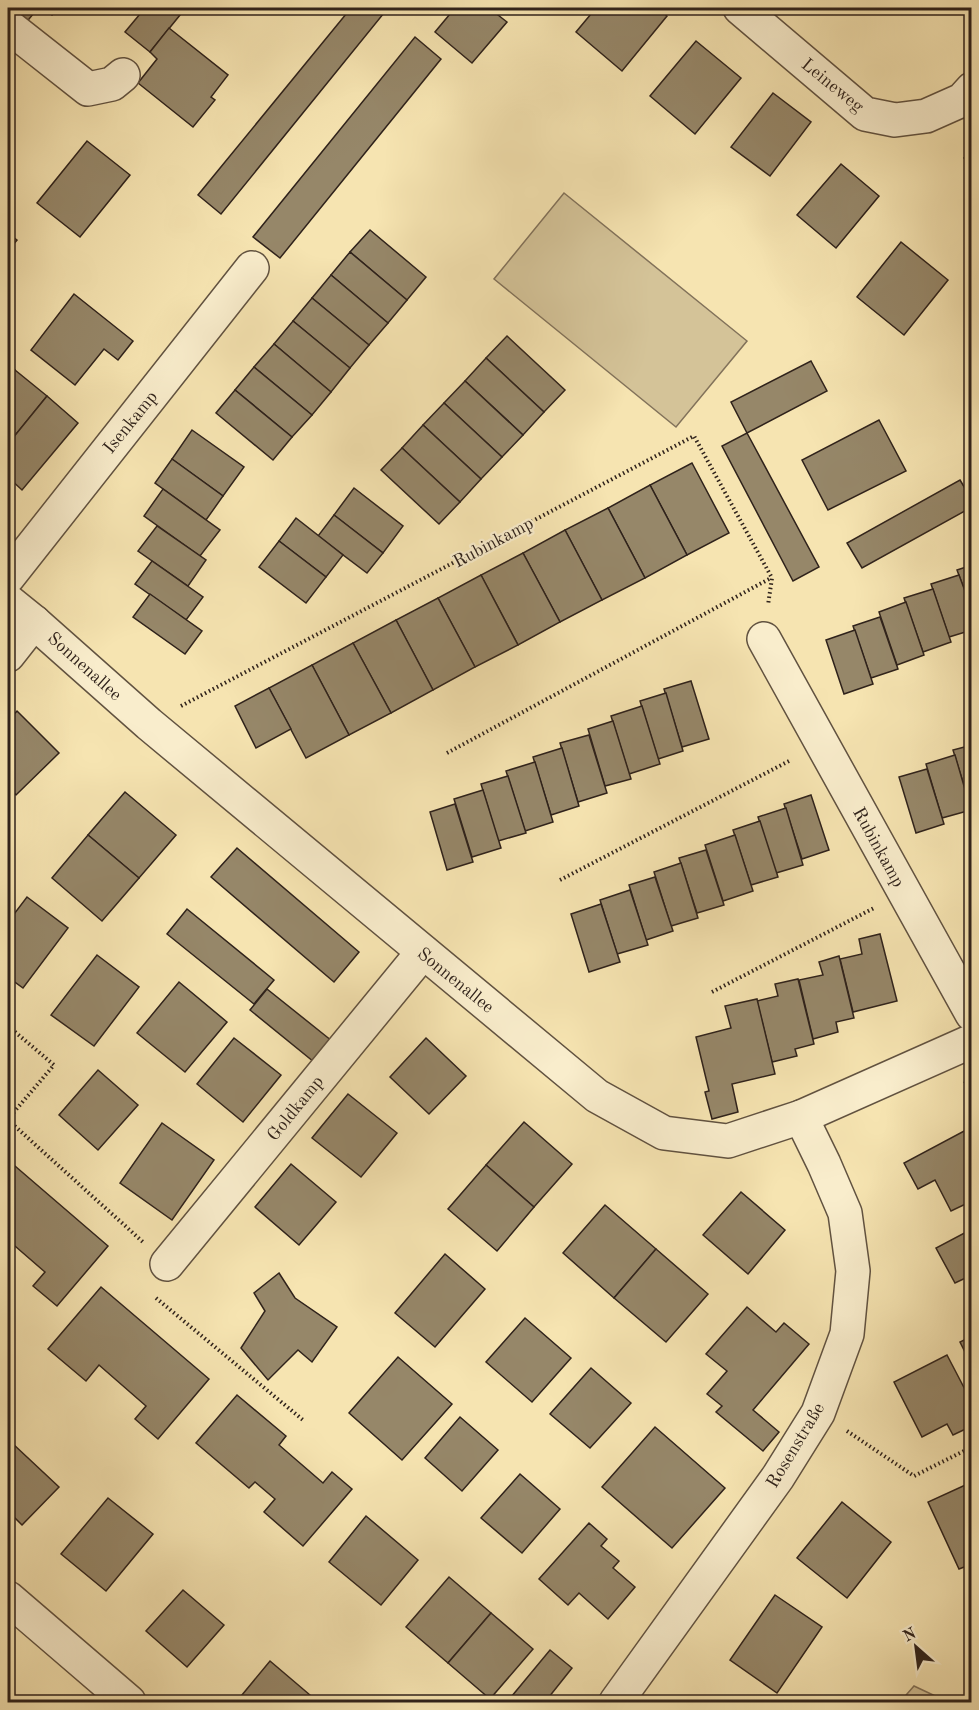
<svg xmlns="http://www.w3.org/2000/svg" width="979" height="1710" font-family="'Old Standard TT',serif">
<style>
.green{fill:#d4c398;stroke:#82725a;stroke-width:1.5}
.building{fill:#968769;stroke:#2f221b;stroke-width:1.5}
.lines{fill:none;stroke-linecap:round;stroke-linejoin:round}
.minor-casing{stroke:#615240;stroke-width:36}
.path{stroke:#2f221b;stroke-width:4;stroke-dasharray:1.5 3;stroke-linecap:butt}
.minor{stroke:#f9edcc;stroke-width:33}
.labels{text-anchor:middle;stroke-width:4.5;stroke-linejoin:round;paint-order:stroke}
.street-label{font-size:18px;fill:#2f221b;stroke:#f9edcc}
</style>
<rect width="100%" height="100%" fill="#f6e4b1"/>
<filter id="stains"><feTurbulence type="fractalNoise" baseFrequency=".00333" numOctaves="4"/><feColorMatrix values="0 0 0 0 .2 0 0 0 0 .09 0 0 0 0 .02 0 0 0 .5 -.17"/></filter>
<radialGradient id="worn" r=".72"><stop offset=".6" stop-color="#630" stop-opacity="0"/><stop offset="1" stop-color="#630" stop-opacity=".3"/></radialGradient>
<!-- green -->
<g class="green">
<path d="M564 193 747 341 676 427 494 279Z"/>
<path d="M914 1686 948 1702H900Z"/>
</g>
<!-- building -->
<g class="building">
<path d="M8 8H38L25 24 8 10Z"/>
<path d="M42 8H49L55 12 52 15Z"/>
<path d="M145 8H171L180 15 150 52 125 32Z"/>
<path d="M351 8H376L384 13 221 214 198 195Z"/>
<path d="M455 8H489L507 22 472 63 435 32Z"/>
<path d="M596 8H657L667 16 622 71 576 32Z"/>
<path d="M169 28 228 75 211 97 215 100 193 127 138 83 157 59 150 52Z"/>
<path d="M415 37 441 59 280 258 253 237Z"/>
<path d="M696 41 741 78 695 134 650 96Z"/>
<path d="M773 93 811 122 770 176 731 147Z"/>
<path d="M87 141 130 175 80 237 37 203Z"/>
<path d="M972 150V165L964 158Z"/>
<path d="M841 164 879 196 836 248 797 215Z"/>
<path d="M370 230 426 277 407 300 350 252Z"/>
<path d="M8 233 17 240 8 251Z"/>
<path d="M901 242 948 280 904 335 857 297Z"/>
<path d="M350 252 407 300 388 323 331 275Z"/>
<path d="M331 275 388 323 369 345 312 298Z"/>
<path d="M74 294 133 341 118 360 104 349 75 385 31 350Z"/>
<path d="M312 298 369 345 350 368 293 321Z"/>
<path d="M293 321 350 368 331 392 274 344Z"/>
<path d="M507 336 565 390 544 412 486 358Z"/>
<path d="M274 344 331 392 312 415 254 367Z"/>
<path d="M486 358 544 412 523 435 465 381Z"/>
<path d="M811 361 827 391 747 433 731 402Z"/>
<path d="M8 364 15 370 8 380Z"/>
<path d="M254 367 312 415 292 437 235 390Z"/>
<path d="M15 370 47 396 8 444V380Z"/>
<path d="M465 381 523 435 502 457 444 403Z"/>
<path d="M235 390 292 437 273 460 216 413Z"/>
<path d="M47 396 78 423 22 490 8 477V444Z"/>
<path d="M444 403 502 457 481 479 423 425Z"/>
<path d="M879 420 906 471 828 510 802 460Z"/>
<path d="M423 425 481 479 460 502 402 448Z"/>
<path d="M192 430 244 467 223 496 172 459Z"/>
<path d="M747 433 819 567 793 581 722 446Z"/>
<path d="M402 448 460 502 439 524 381 470Z"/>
<path d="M172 459 223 496 206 520 155 483Z"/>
<path d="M692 463 729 533 687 555 650 485Z"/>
<path d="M960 480 972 500V507L862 568 847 543Z"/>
<path d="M650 485 687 555 645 578 608 508Z"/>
<path d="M354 488 403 526 383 553 334 515Z"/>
<path d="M163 489 220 530 200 556 144 516Z"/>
<path d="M608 508 645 578 602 600 565 530Z"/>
<path d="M334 515 383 553 367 573 318 536Z"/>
<path d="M296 518 343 555 326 577 279 541Z"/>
<path d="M157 526 206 560 188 586 138 551Z"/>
<path d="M565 530 602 600 560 622 523 553Z"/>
<path d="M279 541 326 577 306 603 259 567Z"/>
<path d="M523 553 560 622 518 645 481 575Z"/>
<path d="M152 561 203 597 186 620 135 584Z"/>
<path d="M972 565V610L957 570Z"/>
<path d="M481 575 518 645 475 667 438 598Z"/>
<path d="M959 575 972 610V630L949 637 931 584Z"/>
<path d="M933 589 951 642 923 652 904 598Z"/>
<path d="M150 594 202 631 185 654 133 617Z"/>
<path d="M438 598 475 667 433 690 396 620Z"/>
<path d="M906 602 924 655 897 665 879 612Z"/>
<path d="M880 617 898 669 871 678 853 626Z"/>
<path d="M396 620 433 690 391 713 353 643Z"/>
<path d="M855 630 873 684 844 694 826 640Z"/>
<path d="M353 643 391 713 349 735 312 665Z"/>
<path d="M312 665 349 735 306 758 269 688Z"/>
<path d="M691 681 709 739 682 747 664 689Z"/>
<path d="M269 688 291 729 256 748 235 706Z"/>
<path d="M666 693 683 751 658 759 640 701Z"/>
<path d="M642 706 660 764 629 774 611 716Z"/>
<path d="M17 711 59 753 16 795 8 786V721Z"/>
<path d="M613 721 631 779 605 786 588 729Z"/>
<path d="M589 735 607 793 578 802 560 743Z"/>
<path d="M972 745V804L970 805 953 750Z"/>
<path d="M562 748 579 806 551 815 533 757Z"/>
<path d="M955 755 971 810 942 818 926 764Z"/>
<path d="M535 762 553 822 525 831 506 771Z"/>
<path d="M927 769 944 824 916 833 899 777Z"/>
<path d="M508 776 526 833 498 841 481 784Z"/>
<path d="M483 790 501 848 472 857 454 799Z"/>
<path d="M125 792 176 835 139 878 88 835Z"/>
<path d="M811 795 829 850 802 859 784 804Z"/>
<path d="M455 804 473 862 447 870 430 812Z"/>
<path d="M786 808 803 865 776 873 758 817Z"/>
<path d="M760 821 778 877 751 885 733 830Z"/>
<path d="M88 835 139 878 102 921 52 878Z"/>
<path d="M735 835 753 891 723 901 705 845Z"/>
<path d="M237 848 359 952 334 982 211 877Z"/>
<path d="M706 850 724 905 697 913 679 858Z"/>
<path d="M681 863 698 918 671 926 654 872Z"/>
<path d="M655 877 673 931 646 940 629 885Z"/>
<path d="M630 890 648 945 617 954 600 900Z"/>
<path d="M27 897 68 928 23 988 8 977V922Z"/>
<path d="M601 904 620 962 589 972 571 914Z"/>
<path d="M187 909 274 980 254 1004 167 934Z"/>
<path d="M880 934 897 1001 853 1012 840 959 862 954 859 939Z"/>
<path d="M97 955 139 987 94 1046 51 1015Z"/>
<path d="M839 956 854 1018 836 1022 838 1032 813 1039 799 980 823 975 819 962Z"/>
<path d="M798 979 814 1044 795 1049 797 1056 772 1062 757 1001 778 996 775 984Z"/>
<path d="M179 982 227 1022 185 1072 137 1033Z"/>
<path d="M267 989 332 1041 314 1062 250 1010Z"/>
<path d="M757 999 775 1074 732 1084 738 1112 712 1119 705 1092 709 1091 696 1037 731 1028 725 1006Z"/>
<path d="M234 1038 281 1075 243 1122 197 1084Z"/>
<path d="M426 1038 466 1076 429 1114 390 1077Z"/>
<path d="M98 1070 138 1105 98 1150 59 1115Z"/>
<path d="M348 1094 397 1133 361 1177 312 1138Z"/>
<path d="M524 1122 572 1164 534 1207 486 1165Z"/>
<path d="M162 1123 214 1160 172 1220 120 1183Z"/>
<path d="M966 1130 972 1140V1201L951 1211 935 1180 918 1189 904 1163Z"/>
<path d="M8 1160 108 1246 57 1306 33 1286 45 1272 8 1240Z"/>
<path d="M291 1164 336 1202 299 1245 255 1207Z"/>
<path d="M486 1165 534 1207 497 1251 448 1209Z"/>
<path d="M741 1192 785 1230 748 1274 703 1235Z"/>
<path d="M605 1205 656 1249 614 1298 563 1253Z"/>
<path d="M972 1229V1275L955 1283 936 1248Z"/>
<path d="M656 1249 708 1294 666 1342 614 1298Z"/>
<path d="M445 1254 485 1289 435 1347 395 1313Z"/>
<path d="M279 1273 295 1298 337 1327 312 1362 298 1350 268 1380 241 1348 265 1311 254 1293Z"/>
<path d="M101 1287 209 1379 158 1439 135 1419 146 1406 99 1365 86 1381 48 1349Z"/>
<path d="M747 1307 776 1332 784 1323 809 1344 753 1410 779 1432 763 1451 716 1412 722 1406 707 1394 727 1371 706 1354Z"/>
<path d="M525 1318 571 1358 532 1402 486 1362Z"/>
<path d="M972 1336V1349L965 1352 960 1342Z"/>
<path d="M947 1355 972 1403V1426L953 1435 947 1424 922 1437 894 1382Z"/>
<path d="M398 1357 452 1404 402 1460 349 1413Z"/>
<path d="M591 1368 631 1403 590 1448 550 1414Z"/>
<path d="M237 1395 286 1436 279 1445 323 1483 332 1472 352 1489 303 1546 264 1512 275 1499 255 1482 249 1488 196 1443Z"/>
<path d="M460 1417 498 1450 462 1491 425 1458Z"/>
<path d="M655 1427 725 1488 672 1548 602 1487Z"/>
<path d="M12 1443 59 1487 22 1525 8 1511V1448Z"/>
<path d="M520 1474 560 1509 522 1553 481 1518Z"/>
<path d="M972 1482V1564L959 1569 928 1502Z"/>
<path d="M108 1498 153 1534 106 1591 61 1554Z"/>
<path d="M842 1502 891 1542 847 1598 797 1558Z"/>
<path d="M366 1516 418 1560 381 1605 329 1562Z"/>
<path d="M589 1523 607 1539 601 1546 619 1561 613 1568 635 1587 608 1619 579 1593 568 1605 539 1579Z"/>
<path d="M449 1577 491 1613 448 1663 406 1627Z"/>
<path d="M183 1590 224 1625 187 1667 146 1631Z"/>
<path d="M775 1595 822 1627 777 1693 730 1660Z"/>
<path d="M491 1613 533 1649 490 1699 448 1663Z"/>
<path d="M550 1650 572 1668 545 1702H507Z"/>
<path d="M270 1661 310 1695 304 1702H238L237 1701Z"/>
<path d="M722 1697 730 1702H718Z"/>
</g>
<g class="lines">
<!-- minor casing -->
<g class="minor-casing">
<g id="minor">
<path d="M740 8 865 114 895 120 926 116 962 100 972 89"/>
<path d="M8 26 88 89 112 84 123 75"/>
<path d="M8 577 252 268"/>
<path d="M8 601 34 622 149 724 597 1096 664 1133 728 1141 801 1117 972 1041"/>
<path d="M764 639 972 1014"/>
<path d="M8 655 34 622"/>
<path d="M167 1264 423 952"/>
<path d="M8 1598 129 1702"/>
<path d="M616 1702 778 1477 818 1413 847 1334 853 1271 845 1213 824 1164 801 1117"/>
</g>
</g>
<!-- path -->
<g class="path">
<path d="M181 706 694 436 772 578 768 605"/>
<path d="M447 753 771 578"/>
<path d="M560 880 791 760"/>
<path d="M712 992 874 908"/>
<path d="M8 1026 54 1065 8 1119"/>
<path d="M965 1081 972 1094"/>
<path d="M8 1120 143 1242"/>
<path d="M156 1298 303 1420"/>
<path d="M847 1431 914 1476 972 1447"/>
</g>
<!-- minor -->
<use href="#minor" class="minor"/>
</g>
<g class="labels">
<!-- street labels -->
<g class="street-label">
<text transform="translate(833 85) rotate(39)" y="6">Leineweg</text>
<text transform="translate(130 422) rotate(-51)" y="6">Isenkamp</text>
<text transform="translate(493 542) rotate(-28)" y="6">Rubinkamp</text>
<text transform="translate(85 666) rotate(42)" y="6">Sonnenallee</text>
<text transform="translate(879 847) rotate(61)" y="6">Rubinkamp</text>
<text transform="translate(456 980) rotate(39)" y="6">Sonnenallee</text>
<text transform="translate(295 1108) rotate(-51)" y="6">Goldkamp</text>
<text transform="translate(795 1445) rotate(-59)" y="6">Rosenstraße</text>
</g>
</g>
<!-- margin -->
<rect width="979" height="1710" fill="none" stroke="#f6e4b1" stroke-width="30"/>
<rect x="9" y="9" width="961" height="1692" fill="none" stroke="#2f221b" stroke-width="3"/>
<rect x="15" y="15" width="949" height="1680" fill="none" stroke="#2f221b" stroke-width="1.5"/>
<!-- north arrow -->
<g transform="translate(916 1647) rotate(332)" stroke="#f9edcc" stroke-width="4.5" paint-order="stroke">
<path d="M0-4.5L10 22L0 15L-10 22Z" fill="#2f221b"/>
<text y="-9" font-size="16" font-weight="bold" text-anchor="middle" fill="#2f221b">N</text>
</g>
<rect width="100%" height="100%" filter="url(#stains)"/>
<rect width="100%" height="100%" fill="url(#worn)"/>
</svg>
